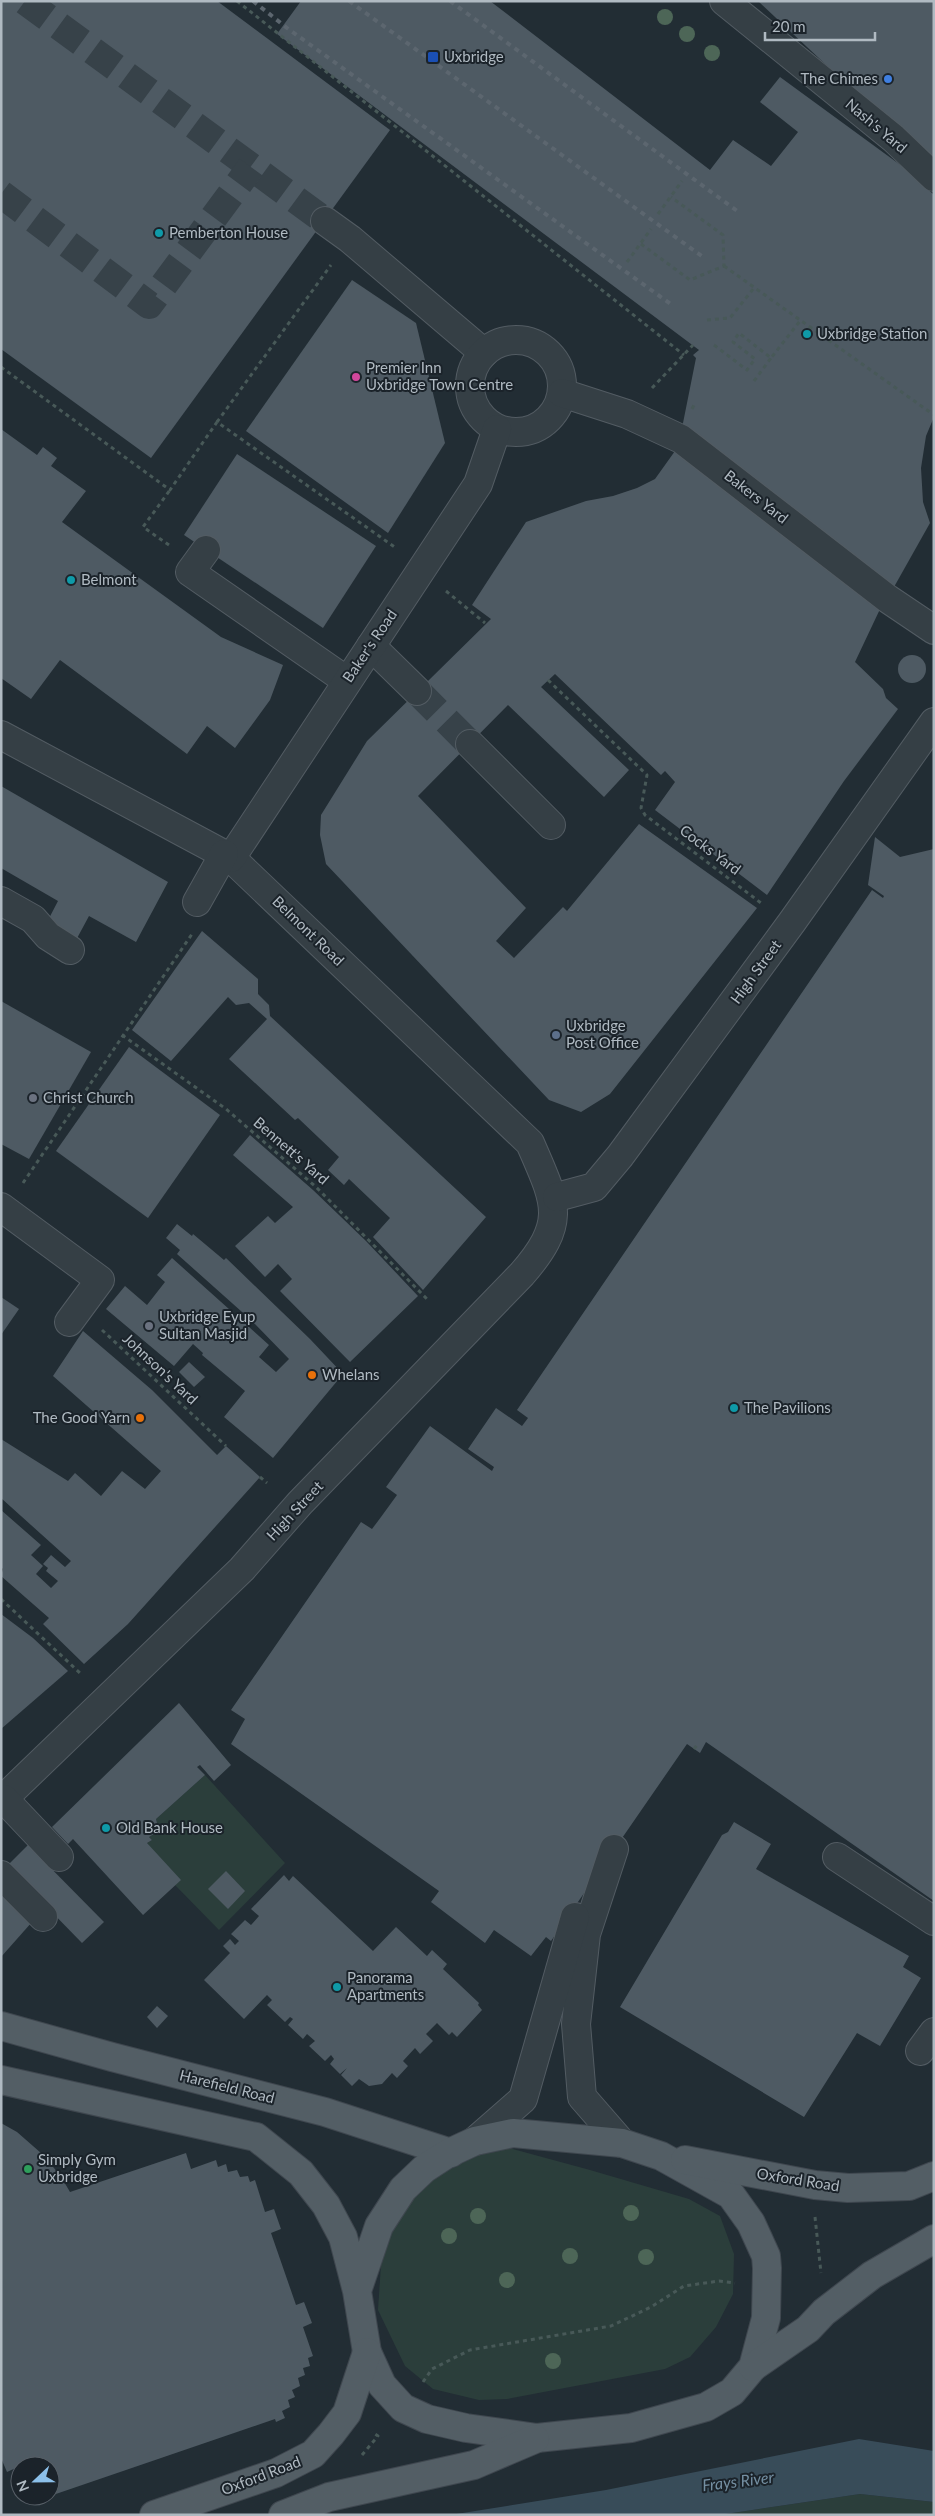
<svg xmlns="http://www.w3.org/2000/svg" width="935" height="2516" font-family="Lato,sans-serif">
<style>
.green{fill:#2b3e3b}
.water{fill:#384c59}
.building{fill:#4e5a63}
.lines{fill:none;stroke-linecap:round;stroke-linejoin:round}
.minor-tunnel{stroke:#374249;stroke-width:28;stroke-dasharray:28 14;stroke-linecap:butt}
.minor-casing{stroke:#535c63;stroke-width:30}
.major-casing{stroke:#3f474f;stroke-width:30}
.path{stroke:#485958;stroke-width:3;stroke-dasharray:4 4;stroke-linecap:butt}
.minor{stroke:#353f45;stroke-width:28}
.major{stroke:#535e65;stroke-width:28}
.rail{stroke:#5c666f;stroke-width:4;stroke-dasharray:5 5;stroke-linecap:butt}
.tree{fill:#4d6657}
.transit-dot{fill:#1a4fb4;stroke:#1b232a;stroke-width:2}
.shop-dot{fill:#3f7fe0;stroke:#1b232a;stroke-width:2}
.culture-dot{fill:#0f9aa8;stroke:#1b232a;stroke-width:2}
.hotel-dot{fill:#d1479c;stroke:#1b232a;stroke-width:2}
.service-dot{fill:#5c6f8a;stroke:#1b232a;stroke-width:2}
.worship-dot{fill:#6b7280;stroke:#1b232a;stroke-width:2}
.food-dot{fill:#e8710a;stroke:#1b232a;stroke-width:2}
.leisure-dot{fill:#2e9e5b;stroke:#1b232a;stroke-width:2}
.labels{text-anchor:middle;stroke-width:4;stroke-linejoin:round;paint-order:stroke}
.poi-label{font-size:15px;fill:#b0bac2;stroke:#1b232a;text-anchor:start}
.street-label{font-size:15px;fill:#b0bac2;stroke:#1b232a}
.water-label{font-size:16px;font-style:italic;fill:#748fa2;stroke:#1b232a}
</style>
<rect width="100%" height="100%" fill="#222d34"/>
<!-- green -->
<g class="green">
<path d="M205 1775 285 1863 219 1930 175 1885 147 1843 152 1840 149 1837 159 1831 156 1819Z"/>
<path d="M480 2147 509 2148 590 2170 689 2199 720 2216 734 2254 733 2294 716 2327 690 2357 665 2369 507 2399 479 2400 433 2389 405 2366 378 2310 381 2265 388 2233 426 2176Z"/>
<path d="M860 2494 934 2502V2515H718Z"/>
</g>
<!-- water -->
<path class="water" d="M859 2439 934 2451V2502L860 2494 719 2515H450L606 2490Z"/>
<!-- building -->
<g class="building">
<path d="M1 1H217L390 130 151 458 1 349Z"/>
<path d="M301 1H490L710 170 733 140 771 166 798 132 760 102 780 77 910 172 934 195V417L926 436 921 468 923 502 930 523 894 587 682 428 696 358 693 355 699 350 277 34Z"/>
<path d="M758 1H934V166L775 17Z"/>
<path d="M352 280 416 323 445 443 388 533 246 431Z"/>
<path d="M1 429 37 455 43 447 57 458 51 466 86 491 62 522 221 637 283 665 270 700 235 748 207 726 187 754 60 660 31 699 1 678Z"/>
<path d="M675 451 881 607 855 662 883 689 886 698 898 709 844 781 767 895 655 810 675 782 665 771 661 775 555 674 541 687 629 770 604 797 508 705 418 796 526 908 496 941 514 958 563 907 567 911 639 824 757 908 610 1094 581 1112 549 1100 326 864 320 835 321 815 367 741 491 619 472 605 526 522 586 501 613 496 637 488 655 479Z"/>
<path d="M237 454 376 546 323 628 184 535Z"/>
<circle cx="912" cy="669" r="14"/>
<path d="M1 786 168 882 136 942 89 916 75 942 45 926 58 901 1 868Z"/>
<path d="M875 837 900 857 934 849V1901L706 1742 700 1753 687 1744 551 1941 546 1937 531 1956 494 1930 485 1943 431 1902 439 1891 231 1744 245 1719 231 1710 361 1522 372 1529 381 1517 397 1495 386 1487 430 1426 492 1471 494 1467 468 1449 496 1408 522 1426 528 1418 517 1410 872 890 883 898 884 896 868 885Z"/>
<path d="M202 931 258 979V994L269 1005 270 1016 486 1217 423 1290 373 1237 390 1218 349 1179 344 1185 328 1170 339 1157 298 1118 295 1120 229 1059 267 1019 249 1003 236 1005 228 997 171 1061 132 1030Z"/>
<path d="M1 1001 91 1052 29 1159 1 1144Z"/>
<path d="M129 1047 220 1115 148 1218 56 1151Z"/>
<path d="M250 1135 313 1190 366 1241 418 1296 350 1362 280 1291 292 1279 278 1264 265 1277 235 1246 268 1216 275 1223 293 1207 233 1155Z"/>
<path d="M177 1224 192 1236 193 1234 224 1260 226 1258 310 1339 343 1374 273 1458 224 1417 245 1391 202 1355 203 1353 193 1344 174 1366 106 1309 125 1286 147 1305 165 1282 157 1275 172 1258 269 1345 259 1357 276 1372 289 1359 251 1320 177 1254 180 1250 166 1238Z"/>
<path d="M1 1297 19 1309 1 1335Z"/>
<path d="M83 1331 152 1390 217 1455 226 1446 260 1477 128 1624 84 1664 43 1624 49 1618 1 1576 3 1569 1 1567V1510L41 1545 31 1555 43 1566 36 1574 51 1588 58 1581 46 1571 48 1568 43 1564 51 1555 65 1567 71 1561 1 1498V1439L68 1481 75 1473 101 1496 122 1471 145 1489 161 1471 53 1376Z"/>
<path d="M189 1362 205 1377 194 1387 179 1372Z"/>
<path d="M1 1614 33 1638 68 1671 1 1729Z"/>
<path d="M179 1703 231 1765 214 1781 200 1765 197 1767 205 1775 156 1819 159 1831 149 1837 152 1840 147 1843 181 1880 143 1915 73 1839 68 1844 52 1827Z"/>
<path d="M734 1822 771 1844 756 1869 909 1956 903 1967 921 1978 880 2046 857 2033 804 2117 620 2007 722 1835 728 1832Z"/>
<path d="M28 1845 104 1922 82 1943 7 1866Z"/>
<path d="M226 1871 245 1891 228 1909 208 1889Z"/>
<path d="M284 1875 289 1881 293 1876 373 1951 396 1927 427 1956 432 1950 447 1964 443 1969 479 2003 478 2005 482 2010 457 2037 452 2032 449 2035 437 2023 426 2034 433 2041 420 2054 415 2048 403 2061 408 2066 397 2078 392 2073 382 2084 369 2086 359 2079 352 2086 341 2075 347 2068 340 2074 330 2064 334 2059 331 2055 325 2061 309 2046 315 2041 307 2034 303 2039 288 2025 293 2019 290 2017 285 2022 267 2005 272 2000 267 1995 244 2019 204 1980 230 1953 223 1946 230 1939 235 1945 239 1941 231 1934 245 1920 251 1925 259 1916 251 1909Z"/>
<path d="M1 1894 32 1922 1 1957Z"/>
<path d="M157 2006 168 2016 157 2028 147 2017Z"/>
<path d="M1 2123 17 2132 41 2153 60 2175 70 2192 186 2153 191 2169 216 2160 218 2167 226 2164 228 2172 237 2170 240 2177 248 2176 250 2182 255 2180 265 2212 274 2209 281 2229 271 2233 296 2305 304 2302 312 2323 303 2327 313 2356 308 2358 310 2366 303 2368 305 2375 298 2378 300 2386 292 2390 295 2397 288 2400 290 2407 282 2411 285 2418 276 2422 275 2419 50 2496V2466H20L7 2472 1 2458Z"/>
</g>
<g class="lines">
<!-- minor-tunnel -->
<g class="minor-tunnel">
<path d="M25 1 325 221"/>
<path d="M1 194 149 305 251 167"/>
<path d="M417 691 470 744"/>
</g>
<!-- minor casing -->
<g class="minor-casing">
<g id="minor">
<path d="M724 1 893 138 934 177"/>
<path d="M325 221 350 239 484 353"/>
<circle cx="516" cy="386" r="46"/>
<path d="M562 393 627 414 681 439 888 599 934 630"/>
<path d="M206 550 190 572 347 681"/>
<path d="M371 646 417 691"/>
<path d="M1 735 231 858 530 1143C556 1203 568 1221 522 1274L300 1503 242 1569 1 1801"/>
<path d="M470 744 551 825"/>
<path d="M231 858 478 484 497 429"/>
<path d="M1 901 33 919 48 936 70 950"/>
<path d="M197 902 224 854"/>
<path d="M557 1197 594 1187 620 1156 792 922 934 722"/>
<path d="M1 1207 100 1280 69 1322"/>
<path d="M4 1799 59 1857"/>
<path d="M614 1849 586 1934 576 2024 582 2097 622 2143"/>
<path d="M837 1857 934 1921"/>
<path d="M1 1875 43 1917"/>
<path d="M920 2051 934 2032"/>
<path d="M475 2141 523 2099 575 1917"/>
</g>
</g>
<!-- major casing -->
<g class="major-casing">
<g id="major">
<path d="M1 2026 112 2057 325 2112 451 2153"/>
<path d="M1 2080 256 2137 301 2173 326 2205 343 2237 357 2291 367 2352 382 2385 403 2408 427 2419 466 2428 537 2438 631 2428 706 2407 732 2392 753 2367 766 2318 767 2268 766 2256 751 2223 731 2195 661 2156 622 2143 513 2133 475 2141 447 2154 424 2169 403 2189 379 2226 357 2291"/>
<path d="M685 2160 815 2185 848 2188 909 2186 934 2176"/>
<path d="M753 2367 808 2329 824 2312 872 2275 934 2239"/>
<path d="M154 2515 276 2473 313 2454 331 2434 347 2413 367 2352"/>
<path d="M283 2515 329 2497 474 2465 535 2439"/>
</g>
</g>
<!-- path -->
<g class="path">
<path d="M237 1 684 355"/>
<path d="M658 214 682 181"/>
<path d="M641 244 690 280 724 266 723 235 671 197"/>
<path d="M627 262 651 229"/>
<path d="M724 266 934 415"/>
<path d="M707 320 730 318 754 288"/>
<path d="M714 345 747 370 755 359 733 342 739 333 771 358 800 321"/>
<path d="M1 367 170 490 217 422 396 548"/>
<path d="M754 381 771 358"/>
<path d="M652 388 693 345"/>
<path d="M692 409 695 403"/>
<path d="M217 422 331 265"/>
<path d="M169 545 143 527 170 490"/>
<path d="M446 591 485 623"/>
<path d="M548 680 647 775 641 808 645 815 761 903"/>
<path d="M122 1035 226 1109 316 1187 429 1301"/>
<path d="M23 1183 192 934"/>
<path d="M102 1330 226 1446"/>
<path d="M260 1477 267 1483"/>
<path d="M1 1599 81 1674"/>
<path d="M694 1749 697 1745"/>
<path d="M815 2217 821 2273"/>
<path d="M423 2382 432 2369 470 2350 611 2326 651 2307 684 2286 719 2281 735 2283"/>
<path d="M362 2455 378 2436 372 2432"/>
</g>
<!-- minor -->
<use href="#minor" class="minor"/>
<!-- major -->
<use href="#major" class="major"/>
<!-- rail -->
<g class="rail">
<path d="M253 1 287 28 672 305"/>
<path d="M349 1 703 257"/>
<path d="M450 1 740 213"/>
</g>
</g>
<!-- trees -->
<g class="tree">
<circle cx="665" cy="17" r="8"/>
<circle cx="687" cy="34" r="8"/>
<circle cx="712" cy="53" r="8"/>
<circle cx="631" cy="2213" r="8"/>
<circle cx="478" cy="2216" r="8"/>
<circle cx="449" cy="2236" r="8"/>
<circle cx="570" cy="2256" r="8"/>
<circle cx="646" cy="2257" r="8"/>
<circle cx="507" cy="2280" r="8"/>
<circle cx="553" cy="2361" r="8"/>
</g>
<!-- markers -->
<rect class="transit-dot" x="427" y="51" width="12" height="12" rx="2.5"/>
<circle class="shop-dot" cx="888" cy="79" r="5"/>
<g class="culture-dot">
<circle cx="159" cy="233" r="5"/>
<circle cx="807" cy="334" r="5"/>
<circle cx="71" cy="580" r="5"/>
<circle cx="734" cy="1408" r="5"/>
<circle cx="106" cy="1828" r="5"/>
<circle cx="337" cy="1987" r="5"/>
</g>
<circle class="hotel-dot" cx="356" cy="377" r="5"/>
<circle class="service-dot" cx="556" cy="1035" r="5"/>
<g class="worship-dot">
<circle cx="33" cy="1098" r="5"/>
<circle cx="149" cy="1326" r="5"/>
</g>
<g class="food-dot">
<circle cx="312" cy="1375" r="5"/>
<circle cx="140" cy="1418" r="5"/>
</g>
<circle class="leisure-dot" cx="28" cy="2169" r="5"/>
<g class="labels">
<!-- poi labels -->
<g class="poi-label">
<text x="444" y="62">Uxbridge</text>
<text x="878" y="84" text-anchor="end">The Chimes</text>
<text x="169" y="238">Pemberton House</text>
<text x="817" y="339">Uxbridge Station</text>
<text x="366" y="373">Premier Inn<tspan x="366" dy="17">Uxbridge Town Centre</tspan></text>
<text x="81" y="585">Belmont</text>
<text x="566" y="1031">Uxbridge<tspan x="566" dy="17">Post Office</tspan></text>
<text x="43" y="1103">Christ Church</text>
<text x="159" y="1322">Uxbridge Eyup<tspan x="159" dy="17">Sultan Masjid</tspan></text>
<text x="322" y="1380">Whelans</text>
<text x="744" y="1413">The Pavilions</text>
<text x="130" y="1423" text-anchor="end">The Good Yarn</text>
<text x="116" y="1833">Old Bank House</text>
<text x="347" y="1983">Panorama<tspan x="347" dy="17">Apartments</tspan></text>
<text x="38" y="2165">Simply Gym<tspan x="38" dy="17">Uxbridge</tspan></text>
</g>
<!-- street labels -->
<g class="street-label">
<text transform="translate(876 126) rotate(40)" y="5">Nash's Yard</text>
<text transform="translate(756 497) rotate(38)" y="5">Bakers Yard</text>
<text transform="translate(370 646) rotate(-56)" y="5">Baker's Road</text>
<text transform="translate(710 850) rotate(37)" y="5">Cocks Yard</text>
<text transform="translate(308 931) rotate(44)" y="5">Belmont Road</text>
<text transform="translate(756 972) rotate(-54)" y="5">High Street</text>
<text transform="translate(291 1151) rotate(41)" y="5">Bennett's Yard</text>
<text transform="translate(160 1369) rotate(43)" y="5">Johnson's Yard</text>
<text transform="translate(295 1511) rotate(-47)" y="5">High Street</text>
<text transform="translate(227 2087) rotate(14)" y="5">Harefield Road</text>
<text transform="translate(798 2180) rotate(9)" y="5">Oxford Road</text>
<text transform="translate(261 2476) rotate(-21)" y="5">Oxford Road</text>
</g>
<!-- water labels -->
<g class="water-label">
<text transform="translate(738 2481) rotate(-7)" y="6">Frays River</text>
</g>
</g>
<!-- border -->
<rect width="935" height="2516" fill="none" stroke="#b0bac2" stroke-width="5"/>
<!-- north arrow -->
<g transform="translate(35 2481) rotate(248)"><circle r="24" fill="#1b232a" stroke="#575f67"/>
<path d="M0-4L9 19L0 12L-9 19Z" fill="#8cc0ea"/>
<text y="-8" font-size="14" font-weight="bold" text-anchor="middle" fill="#b0bac2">N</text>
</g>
<!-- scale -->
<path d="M765 32v8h110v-8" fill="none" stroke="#b0bac2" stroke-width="2.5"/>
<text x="772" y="32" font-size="15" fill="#b0bac2" stroke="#1b232a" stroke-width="4" paint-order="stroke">20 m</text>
</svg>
